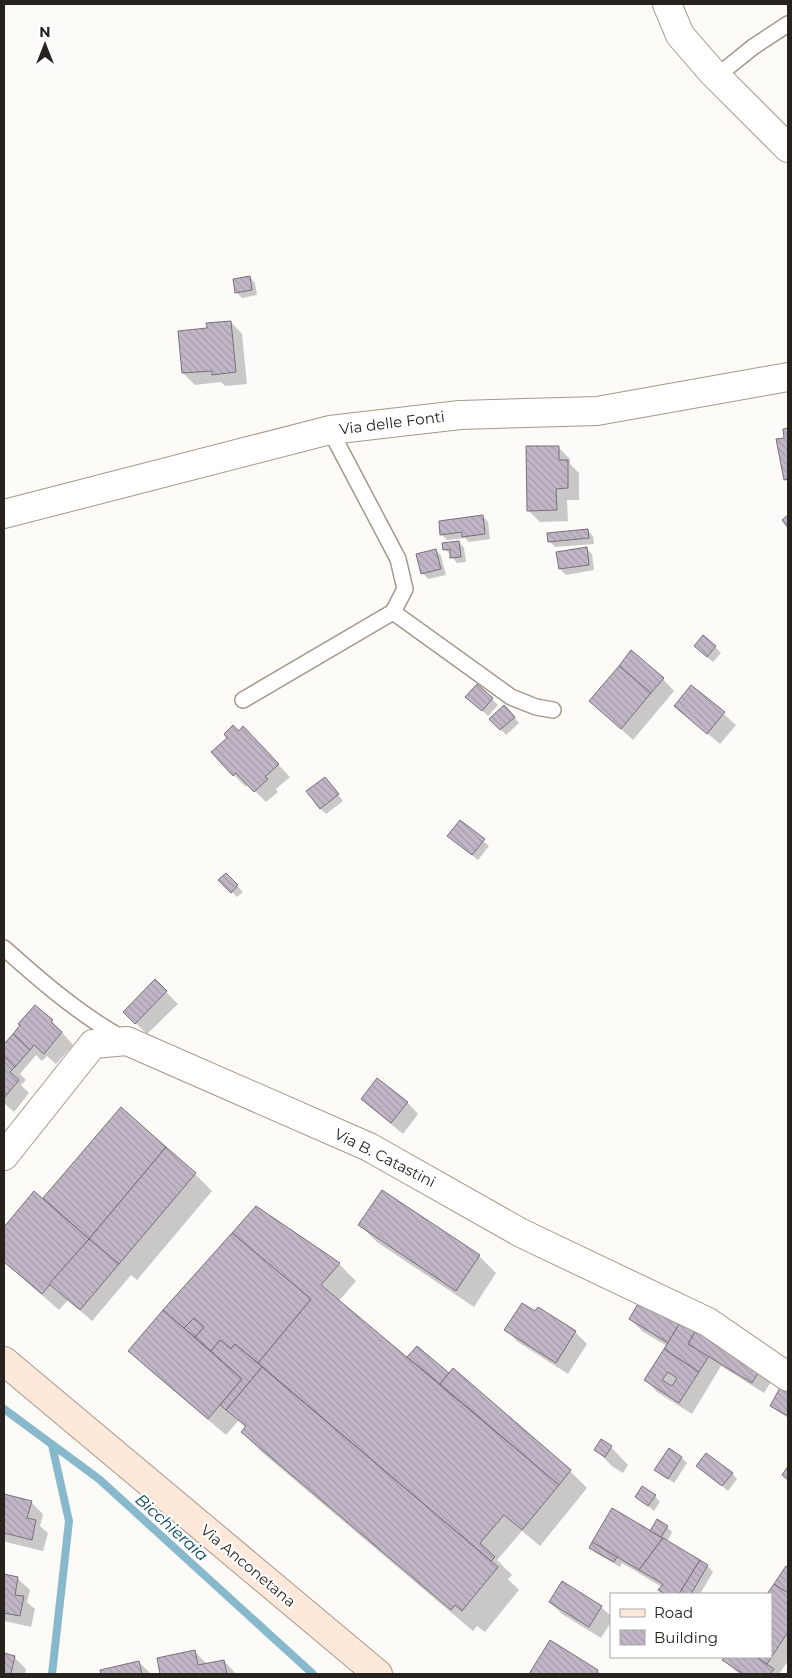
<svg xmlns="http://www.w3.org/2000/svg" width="792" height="1678" font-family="Montserrat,sans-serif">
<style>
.shadow{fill:#0003}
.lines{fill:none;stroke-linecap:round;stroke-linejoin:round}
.stream{stroke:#88b8cc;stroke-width:8}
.building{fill:url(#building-back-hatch);stroke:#796f7d;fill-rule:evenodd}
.service-casing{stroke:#a5988a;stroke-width:18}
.minor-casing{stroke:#a5988a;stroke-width:30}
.tertiary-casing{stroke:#a5988a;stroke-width:30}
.secondary-casing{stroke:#a5988a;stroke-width:30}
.service{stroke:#fff;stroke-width:15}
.minor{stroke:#fff;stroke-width:28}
.tertiary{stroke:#fff;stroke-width:28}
.secondary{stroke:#fee8da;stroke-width:28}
.labels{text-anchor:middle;stroke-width:4.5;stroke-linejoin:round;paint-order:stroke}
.street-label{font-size:15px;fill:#27221d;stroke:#fff}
.water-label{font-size:16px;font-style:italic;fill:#00465b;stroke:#fff}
</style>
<defs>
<pattern id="building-back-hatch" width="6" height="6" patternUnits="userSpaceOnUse" patternTransform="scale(1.25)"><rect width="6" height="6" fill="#c1b6c6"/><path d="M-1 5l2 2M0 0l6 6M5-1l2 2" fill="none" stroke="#a69caa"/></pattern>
</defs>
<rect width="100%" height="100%" fill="#fdfbf8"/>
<!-- shadow -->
<g class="shadow">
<path d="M250 277 255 283 257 295 242 298 236 292Z"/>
<path d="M231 322 242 334 247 384 225 386 221 382 195 385 183 373 208 329Z"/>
<path d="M788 429V482L785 479 786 439 784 430Z"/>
<path d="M558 447 570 459V464L579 473V500H567L568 521 540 522 528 510Z"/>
<path d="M483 516 488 522 490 539 469 542 465 538 447 540 441 534Z"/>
<path d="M587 530 593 536 594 544 555 547 549 541Z"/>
<path d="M459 542 464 548 466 562 457 563 452 557 451 555 444 549Z"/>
<path d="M586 548 592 554 594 570 566 575 560 569 558 553Z"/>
<path d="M436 550 441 556 446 575 428 579 423 573Z"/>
<path d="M715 647 721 653 713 662 701 652Z"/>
<path d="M663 679 674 691 633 740 590 701Z"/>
<path d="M477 685 498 705 488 716 473 702Z"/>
<path d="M692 686 736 725 720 744 675 706Z"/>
<path d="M510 712 519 723 506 735 491 719Z"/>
<path d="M239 733 255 740 290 777 276 789 278 792 266 802 248 784 246 787 234 775 229 738Z"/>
<path d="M325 778 343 801 326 814 320 808Z"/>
<path d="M460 822 489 846 478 860 454 841Z"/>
<path d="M226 874 243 892 237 897 220 880Z"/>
<path d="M155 981 178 1004 147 1034 124 1012Z"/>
<path d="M52 1021 73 1045 56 1064 47 1056 42 1061 36 1055 20 1074 26 1080 21 1085 29 1093 14 1112 4 1103V1046L22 1025Z"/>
<path d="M362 1099 407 1102 418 1114 403 1134 374 1110Z"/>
<path d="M121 1109 195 1174 212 1191 137 1280 131 1275 92 1321 68 1300 59 1310 4 1262V1229L34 1193 43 1200Z"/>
<path d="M256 1207 339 1264 356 1281 339 1301 407 1359 417 1348 570 1471 587 1488 540 1546 522 1531 497 1560 512 1575 508 1579 519 1590 485 1632 477 1626 473 1631 264 1454 242 1432 246 1428 240 1422 238 1421 226 1435 147 1368 130 1351Z"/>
<path d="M360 1225 479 1256 496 1273 474 1307 377 1242Z"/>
<path d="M630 1319 776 1374 764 1393 721 1366 692 1414 657 1392 646 1380 667 1346 642 1331Z"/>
<path d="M506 1330 575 1332 587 1344 568 1374 518 1342Z"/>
<path d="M782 1387 788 1391V1418L777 1411 771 1405Z"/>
<path d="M611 1447 628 1465 623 1473 613 1467 596 1450Z"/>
<path d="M682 1458 687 1463 674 1483 656 1470Z"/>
<path d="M698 1466 732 1473 737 1479 728 1491Z"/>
<path d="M4 1496 31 1502 43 1514 40 1526 48 1533 43 1551 6 1542 4 1540Z"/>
<path d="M655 1496 660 1502 654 1511 637 1497Z"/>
<path d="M613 1510 651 1533 667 1527 672 1532 667 1542 708 1566 713 1572 700 1594H664L660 1590 662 1587 622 1563 620 1567 596 1553 590 1548Z"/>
<path d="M787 1568 788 1569V1661L779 1674H739L724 1660 726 1657H771V1594H769Z"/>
<path d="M4 1576 18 1579 30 1590 27 1602 35 1609 31 1627 4 1621Z"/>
<path d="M550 1602 601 1607 611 1616V1622L601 1638 562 1614Z"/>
<path d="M551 1642 598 1671 601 1674H531Z"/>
<path d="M195 1652 207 1664 224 1661 236 1674H161L158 1659Z"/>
<path d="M4 1655 14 1657 26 1669 25 1674H4Z"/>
<path d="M139 1662 151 1674H102L101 1671Z"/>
</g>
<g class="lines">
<!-- stream -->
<g class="stream">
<path d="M4 1409 99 1479 313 1674"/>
<path d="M52 1674 69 1521 52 1445"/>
</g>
</g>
<!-- building -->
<g class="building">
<path d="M250 276 252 290 235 293 233 279Z"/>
<path d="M231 321 236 372 212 375V371L182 373 178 331 207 328 206 323Z"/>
<path d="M788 428V479L784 480 776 439 784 438 783 429Z"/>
<path d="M526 446H559V460H568V488L556 489 557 510 527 511Z"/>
<path d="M483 515 485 534 462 537V532L440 535 439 521Z"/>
<path d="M788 515V528L782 520Z"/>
<path d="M588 529 589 538 548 542 547 533Z"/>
<path d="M459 541 461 557 450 558V549L443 550 442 543Z"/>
<path d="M587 547 589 565 559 569 556 552Z"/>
<path d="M436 549 441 569 421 574 416 554Z"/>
<path d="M703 635 716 646 707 657 694 646Z"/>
<path d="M631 650 664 678 651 693 619 666Z"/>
<path d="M619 666 651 693 621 729 589 701Z"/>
<path d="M477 684 493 698 482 711 465 697Z"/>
<path d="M691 685 725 712 707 734 674 706Z"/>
<path d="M504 705 515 717 500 730 489 719Z"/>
<path d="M233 725 239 731 243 726 279 764 265 777 268 779 254 792 236 773 233 776 211 752 227 738 224 734Z"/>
<path d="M325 777 339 794 320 809 306 791Z"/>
<path d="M460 820 485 839 472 855 447 836Z"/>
<path d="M226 873 238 885 231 893 218 880Z"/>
<path d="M155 979 167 991 135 1024 123 1012Z"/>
<path d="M35 1005 53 1020 51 1022 62 1032 44 1054 34 1045 30 1050 13 1034 20 1025 18 1024Z"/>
<path d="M13 1034 30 1050 15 1067 4 1056V1044Z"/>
<path d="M4 1056 15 1067 10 1072 19 1080 4 1098Z"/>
<path d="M377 1078 408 1102 391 1123 361 1099Z"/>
<path d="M121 1107 166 1147 89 1239 43 1198Z"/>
<path d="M166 1147 196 1173 119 1264 89 1239Z"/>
<path d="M382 1190 480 1255 456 1291 358 1225Z"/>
<path d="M34 1191 89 1239 42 1294 4 1262V1227Z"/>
<path d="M256 1206 340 1263 321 1285 559 1485 522 1530 504 1515 480 1543 495 1557 491 1561 258 1363 311 1299 232 1233Z"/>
<path d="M232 1233 311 1299 258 1363 235 1344 231 1349 220 1340 211 1351 195 1337 204 1327 194 1318 184 1328 163 1310Z"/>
<path d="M89 1239 119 1264 80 1310 49 1284Z"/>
<path d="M642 1297 681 1321 668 1343 629 1319Z"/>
<path d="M522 1303 535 1311 538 1307 576 1331 556 1363 504 1330Z"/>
<path d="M163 1310 242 1379 208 1419 128 1351Z"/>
<path d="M194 1318 204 1327 195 1337 184 1328Z"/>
<path d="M681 1321 696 1330 688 1344 709 1356 699 1372 664 1349Z"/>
<path d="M696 1330 765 1361 752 1383 688 1344Z"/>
<path d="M220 1340 231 1349 235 1344 262 1367 226 1410 220 1405 242 1379 211 1351Z"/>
<path d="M417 1346 449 1373 440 1384 407 1357Z"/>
<path d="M664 1349 699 1372 679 1403 644 1380ZM668 1372 677 1378 672 1386 662 1380Z"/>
<path d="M262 1367 498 1567 462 1611 455 1605 451 1610 241 1432 246 1426 226 1410Z"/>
<path d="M453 1368 571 1470 559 1485 440 1384Z"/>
<path d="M781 1386 788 1390V1416L770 1406Z"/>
<path d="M601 1439 612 1446 605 1457 594 1450Z"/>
<path d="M669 1448 682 1457 668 1479 654 1470Z"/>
<path d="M706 1453 733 1473 722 1486 696 1466Z"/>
<path d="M788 1466V1480L782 1475Z"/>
<path d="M642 1486 656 1495 648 1506 635 1497Z"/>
<path d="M4 1494 32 1501 27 1518 36 1520 32 1540 4 1533Z"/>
<path d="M612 1508 663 1538 639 1570 592 1542Z"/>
<path d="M657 1519 668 1526 661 1537 650 1531Z"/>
<path d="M663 1538 700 1560 679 1594H665L658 1590 663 1584 639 1570Z"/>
<path d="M592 1542 617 1557 614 1562 589 1548Z"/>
<path d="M700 1560 708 1565 691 1594H679Z"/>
<path d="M786 1566 788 1567V1593L774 1584Z"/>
<path d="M4 1574 18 1577 15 1595 24 1596 20 1616 4 1613Z"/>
<path d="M562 1581 602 1606 589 1627 549 1602Z"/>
<path d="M774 1584 788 1593V1632L767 1664 756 1657H771V1594H767Z"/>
<path d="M550 1640 598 1670 596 1674H529Z"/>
<path d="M195 1650 198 1665 224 1660 227 1674H160L157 1658Z"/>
<path d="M4 1653 15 1656 11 1673 15 1674H4Z"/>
<path d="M725 1657H756L774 1669 770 1674H743L722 1660Z"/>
<path d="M139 1661 142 1674H101L100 1670Z"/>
</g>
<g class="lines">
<!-- service casing -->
<g class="service-casing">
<g id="service">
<path d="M717 76 753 47 788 24"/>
<path d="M393 612 511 697 536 707 553 710"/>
<path d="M243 700 393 612 405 589 398 559 330 430"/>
<path d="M4 948C41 981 80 1015 124 1039"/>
</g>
</g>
<!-- minor casing -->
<g class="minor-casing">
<g id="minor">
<path d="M4 514 330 430 460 415 597 411 788 377"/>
<path d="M4 1156 93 1044 127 1041 369 1147 521 1233 708 1322 788 1377"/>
</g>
</g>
<!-- tertiary casing -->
<g class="tertiary-casing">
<path id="tertiary" d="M667 4 680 35 712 72 788 148"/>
</g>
<!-- secondary casing -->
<g class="secondary-casing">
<path id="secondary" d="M4 1361 378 1674"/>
</g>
<!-- service -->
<use href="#service" class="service"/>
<!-- minor -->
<use href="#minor" class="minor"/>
<!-- tertiary -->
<use href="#tertiary" class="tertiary"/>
<!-- secondary -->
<use href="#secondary" class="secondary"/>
</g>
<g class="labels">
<!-- street labels -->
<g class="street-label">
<text transform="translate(392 423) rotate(-7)" y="5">Via delle Fonti</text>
<text transform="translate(385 1158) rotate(27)" y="5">Via B. Catastini</text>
<text transform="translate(248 1566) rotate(40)" y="5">Via Anconetana</text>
</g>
<!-- water labels -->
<g class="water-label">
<text transform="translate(172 1527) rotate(42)" y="6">Bicchieraia</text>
</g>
</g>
<!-- border -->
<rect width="792" height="1678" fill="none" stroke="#27221d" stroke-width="10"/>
<!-- legend -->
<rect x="610" y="1593" width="162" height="65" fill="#ffffff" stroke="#a9a7a5"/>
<rect x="620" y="1609" width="25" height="8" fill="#fee8da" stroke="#a9a7a5"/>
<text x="654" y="1618" font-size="15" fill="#27221d">Road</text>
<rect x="620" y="1630" width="25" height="15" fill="url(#building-back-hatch)" stroke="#a9a7a5"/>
<text x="654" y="1643" font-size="15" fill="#27221d">Building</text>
<!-- north arrow -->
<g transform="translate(45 45)" stroke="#ffffff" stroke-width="4" paint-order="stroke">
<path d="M0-4L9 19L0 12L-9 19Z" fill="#27221d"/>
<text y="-8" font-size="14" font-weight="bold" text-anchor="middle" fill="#27221d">N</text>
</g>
</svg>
